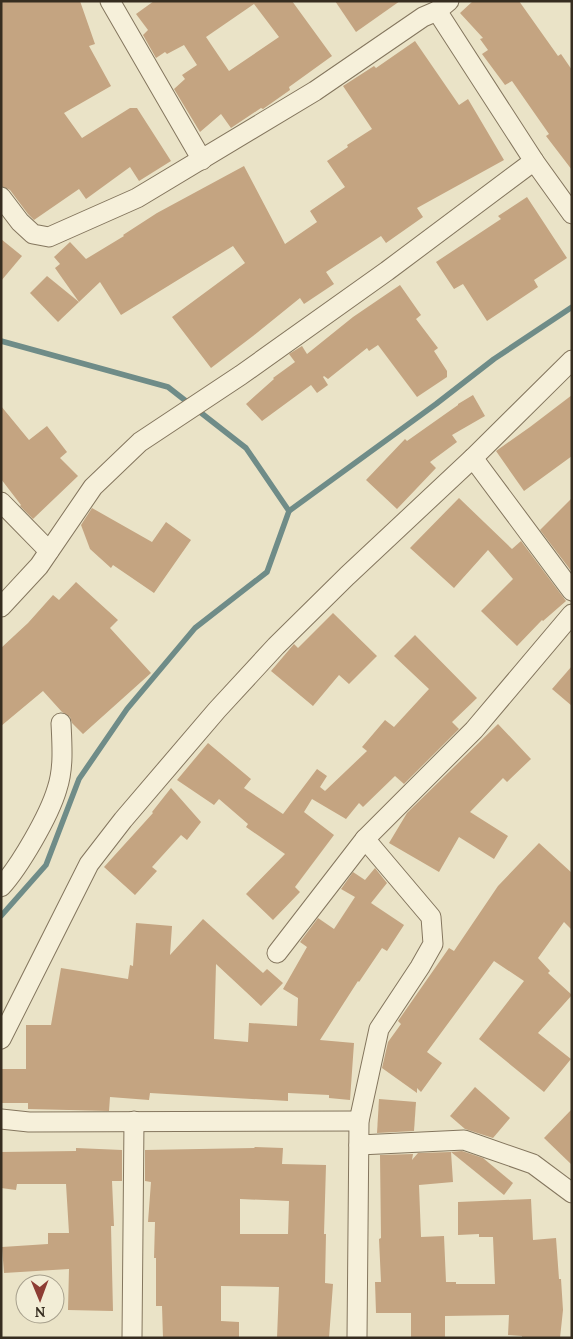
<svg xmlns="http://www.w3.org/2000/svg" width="573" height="1339" font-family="Lora,serif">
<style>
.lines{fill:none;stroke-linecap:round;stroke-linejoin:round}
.stream{stroke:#6f8c88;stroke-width:5.5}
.building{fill:#c4a481;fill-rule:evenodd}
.street-casing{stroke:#84765e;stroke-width:21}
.street{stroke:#f6f0da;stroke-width:19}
</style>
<rect width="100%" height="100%" fill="#eae3c7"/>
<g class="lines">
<!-- stream -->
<g class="stream">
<path d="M1 341 168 387 246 448 289 511"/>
<path d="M1 916 46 865 79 779 127 709 195 628 267 572 289 511 436 404 494 359 572 307"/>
</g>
</g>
<!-- building -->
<g class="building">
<path d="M1 1H80L95 44 89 46 111 86 64 113 82 138 130 108H137L171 161 139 181 130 167 86 199 79 189 34 220 28 214 10 190 1 186Z"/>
<path d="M154 1H292L332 56 289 87 290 90 263 109 261 108 231 128 221 114 200 132 174 89 185 79 182 75 197 65 184 45 167 54 165 52 156 58 143 35 148 30 136 14ZM254 4 279 37 229 71 206 37Z"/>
<path d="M335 1H400L356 32Z"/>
<path d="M473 1H519L558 56 561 54 572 70V170L546 136 549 134 512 81 505 85 482 54 488 50 480 39 483 38 460 13Z"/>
<path d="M415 41 459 105 468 99 504 160 417 208 423 217 386 243 381 236 326 272 334 284 304 304 300 298 253 336 211 368 172 317 245 263 233 246 121 315 100 282 79 302 55 268 60 264 54 257 70 242 86 259 124 236 123 235 157 213 244 166 285 244 317 222 310 211 345 187 327 161 348 147 347 145 372 129 343 86 374 66 376 68Z"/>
<path d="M527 197 567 258 534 280 538 287 487 321 463 284 454 289 436 262 501 219 498 216Z"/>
<path d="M1 239 22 256 1 281Z"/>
<path d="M47 276 79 302 58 322 30 293Z"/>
<path d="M400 285 421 315 416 319 438 348 434 351 447 371V377L417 397 378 345 369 351 367 348 328 379 324 376 323 377 328 385 317 393 311 385 262 421 246 404 274 379 273 378 295 362 289 354 302 346 307 354 353 317Z"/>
<path d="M473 395 485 416 452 435 457 442 430 462 436 468 397 509 366 480 405 439 407 441 458 405V404Z"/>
<path d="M572 395V456L524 491 496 451 530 427Z"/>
<path d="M1 406 29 440 47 426 67 452 60 458 78 476 33 519 20 506 21 505 1 479Z"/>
<path d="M459 498 512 549 521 541 566 601 543 621 542 620 517 646 481 611 513 579 488 550 454 588 410 548Z"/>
<path d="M572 498V572L540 530Z"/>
<path d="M92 508 152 542 166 522 191 540 154 593 113 565 111 568 90 549 81 525Z"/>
<path d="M76 582 118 620 110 628 151 673 83 734 72 723 70 717 62 712 43 691 1 726V648L28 623 53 595 59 600Z"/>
<path d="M333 613 377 656 349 684 339 675 313 706 271 671 294 644 298 648Z"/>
<path d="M415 635 477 698 452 722 459 729 404 784 395 776 363 807 359 803 346 819 312 799 304 812 334 835 295 887 300 892 273 920 246 894 285 854 246 827 248 824 219 799 214 805 177 780 208 743 251 779 244 788 283 814 317 769 327 776 320 787 325 791 367 751 362 747 385 720 394 727 429 689 394 656Z"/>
<path d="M572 666V706L552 689Z"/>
<path d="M498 724 531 759 507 782 503 778 470 812 508 836 494 859 459 837 439 872 389 843 407 813Z"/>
<path d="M171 788 201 822 187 840 181 835 152 867 157 871 135 895 104 867 153 813 152 812Z"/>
<path d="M539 843 572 873V930L564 922 538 958 550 971 548 973 572 995 538 1033 571 1059 544 1092 479 1039 524 981 494 961 427 1052 442 1063 421 1092 417 1088V1093L382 1068 388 1042 401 1024 398 1021 449 948 454 951 498 886Z"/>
<path d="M375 868 387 883 371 903 404 925 387 951 382 948 359 982 358 981 320 1040 354 1043 350 1100 329 1098V1095L288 1093V1101L150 1093 149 1100 110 1097 109 1111 28 1109V1103H1V1069H26V1025H51L61 968 128 979 130 965 133 966 136 923 172 926 170 955 203 919 263 973 267 969 283 983 261 1006 216 964 214 1039 248 1042 249 1023 297 1026 298 998 283 989 307 947 300 942 318 918 334 929 355 897 341 889 353 872 365 880Z"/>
<path d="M475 1087 510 1118 493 1138 465 1129 450 1116Z"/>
<path d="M379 1099 416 1102 414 1131 377 1133Z"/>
<path d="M572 1109V1165L544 1138Z"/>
<path d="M255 1147 283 1148 282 1164 326 1165 324 1234H326L325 1283 333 1284 329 1338H277L279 1287 221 1286V1321L239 1322V1338H163L162 1306H156V1258H154L155 1222H148L151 1182 145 1181V1150L254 1148ZM240 1199 289 1201 288 1234H240Z"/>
<path d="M76 1148 122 1150V1181H112L114 1226H111L113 1311 68 1310 69 1269 4 1273 2 1247 48 1244V1233H69L66 1184H17L16 1190 1 1188V1152L76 1151Z"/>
<path d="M462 1151 483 1158 513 1183 504 1195 451 1152Z"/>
<path d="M451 1152 453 1182 419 1185 421 1237 444 1236 446 1282H456V1284H495L493 1237H479V1234L458 1235V1202L531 1199 533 1240 556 1238 559 1279H561L563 1310 560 1338H522V1336L508 1335 509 1315 445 1316V1338H411V1313H376L375 1282H381L379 1239 381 1238 380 1155 413 1154 412 1160 418 1153Z"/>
</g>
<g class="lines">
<!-- street casing -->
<g class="street-casing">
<g id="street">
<path d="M110 1 202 160"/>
<path d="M437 11 534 161 572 214"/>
<path d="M1 197 20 222 33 234 49 237 137 198 315 91 423 17 437 11 449 1"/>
<path d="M473 458 572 591"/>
<path d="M1 502 49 551"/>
<path d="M1 607 39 566 93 487 140 442 241 375 387 271 534 161"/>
<path d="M1 887C20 866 49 816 57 789 64 768 62 745 61 723"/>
<path d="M277 953 365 839 474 730 572 614"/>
<path d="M1 1039 89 864 123 820 217 710 276 646 347 576 473 458 572 360"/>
<path d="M1 1119 29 1122 359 1121"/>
<path d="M359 1145 464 1140 533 1164 572 1193"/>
<path d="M132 1338 134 1121"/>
<path d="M357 1338 359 1121 379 1029 420 967 433 944 431 917 365 839"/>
</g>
</g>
<!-- street -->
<use href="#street" class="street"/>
</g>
<!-- border -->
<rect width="573" height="1339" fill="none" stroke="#362d20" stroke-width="5"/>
<!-- north arrow -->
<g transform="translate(40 1299) rotate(179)"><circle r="24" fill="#f2edd6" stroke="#a7a08d"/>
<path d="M0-4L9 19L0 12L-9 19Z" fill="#8d3d34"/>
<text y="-8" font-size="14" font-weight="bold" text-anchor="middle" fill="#362d20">N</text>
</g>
</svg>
